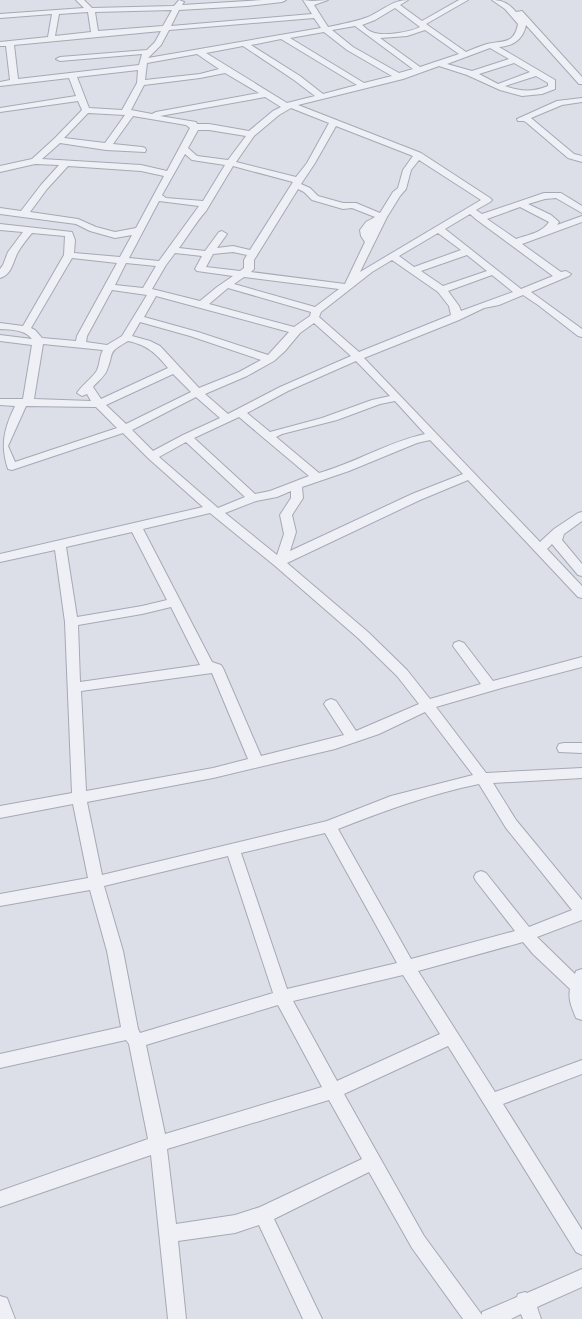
<svg xmlns="http://www.w3.org/2000/svg" width="582" height="1319" font-family="'Roboto Condensed',sans-serif">
<style>
.lines{fill:none;stroke-linecap:round;stroke-linejoin:round}
.minor-casing{stroke:#a5a9b5;stroke-width:2}
.minor{fill:#eff0f6;fill-rule:evenodd}
</style>
<rect width="100%" height="100%" fill="#dcdfe8"/>
<g class="lines">
<!-- minor casing -->
<g class="minor-casing">
<g id="minor">
<path d="M76 0H84L92 8 174 6 179 0 184 2 182 5 263 0H286L282 2 247 6 179 10 171 26 312 14 303 0 312 1 328 0 314 5 328 27C342 24 355 22 368 17 382 11 392 0 408 0L400 5 422 21 459 0H468L426 24 466 52C473 49 480 46 487 44 503 40 514 45 518 24L505 9 492 0C503 0 509 4 516 12L522 11 582 77V84H579L526 25C523 39 514 46 499 47L555 80V89L542 94 522 96 500 90 467 75 439 66 403 79 298 105 421 153 490 198 492 200 490 202 476 210 482 214 544 193H561L582 206V213L556 198 545 199 528 204 551 215 559 222 557 225 582 216V222L522 244 561 272 566 271 571 274 569 276 531 292 582 329V337L578 336 538 305 523 295 499 305 484 308 459 320 364 358 540 542 554 529 578 513 582 512V521L564 534 562 540 582 564V576L578 575 552 544 547 549 582 586V598L578 597 468 480 420 500 287 563 368 632 407 670 430 699 481 684 453 646 454 643 459 641 464 643 493 681 582 657V667L505 687 436 707 486 773 582 768V778L493 783 516 820 582 900V920L537 937 575 974 576 971 582 969V1020L576 1018C572 1008 568 1000 570 989L533 954 523 942 418 971 495 1092 582 1060V1074L503 1104 582 1230V1255L576 1252 448 1046 344 1094 424 1236 482 1315V1312L517 1297 518 1294 525 1292 527 1293 582 1269V1287L537 1307 541 1319H523L521 1314 511 1319H463L412 1248 369 1172 274 1219 322 1319H303L259 1225 235 1233 178 1241 186 1319H168L151 1155 0 1207V1191L148 1139 129 1044 126 1040 0 1068V1054L121 1027 107 951 90 890 0 906V894L88 878 73 804 0 818V806L72 793 65 622 55 550 0 562V554L203 507 148 458 123 433 12 470 8 469C0 445 4 429 15 406L0 405V399H23L32 345 0 341V335L32 339C24 329 12 330 0 329V323L23 326 64 255 65 236 32 233C27 239 22 245 18 252 13 261 12 275 0 278V269L3 265 8 252 23 232 0 230V224L72 232 75 240 74 253 120 257 132 235 115 238 90 231 76 224 0 214V208L21 211 41 185 59 165 35 164 0 172V166L32 159 55 138 82 110 78 101 0 112V108L76 96 69 78 0 86V82L10 80 6 46H0V42L48 37 52 14 0 18V14L84 8ZM395 8 420 27C411 32 382 37 372 32 368 31 365 27 362 25L375 20ZM172 10 163 26 98 31 95 12ZM88 12 91 32 55 36 59 14ZM314 18 321 28 148 58 161 45 169 30ZM355 26 413 69 399 73 353 47 332 30ZM425 30 459 54 420 67 380 38 407 36ZM161 31 155 42 147 50 60 57 56 59 60 61 142 54 139 65 18 79 14 45ZM324 32 347 50 392 76 364 83 290 38ZM281 39 357 85 323 94 300 76 251 45ZM243 46 294 80 315 96 287 103 206 53ZM490 48 509 59 472 71 447 64ZM197 54 219 69 200 74 145 80 147 63ZM514 63 530 72 498 84 479 74ZM138 70 137 83 122 110 89 108 77 77ZM225 73 259 93 156 112 152 114 131 110 144 85 200 78ZM536 76 548 83V86C533 92 521 92 505 86ZM265 97 281 107 273 111 249 131 209 124H197L196 122 160 116ZM291 108 329 123 307 163 296 177 236 162 254 136 279 115ZM88 113 125 115 105 143 64 138ZM133 116 186 125 190 128 167 171 141 165 42 159 60 143 106 150 145 152 146 150 145 148 142 147 113 144ZM336 126 413 156 403 170 398 188 393 192 380 213 356 203H343L318 196 310 188 301 184 315 163ZM198 130H209L246 136 228 160 197 156 188 148ZM185 154 192 160 225 165 203 201 166 198 162 195ZM419 160 481 200 360 272 387 217 400 196 406 189 411 170ZM68 166 141 171 164 176 136 228 115 232 96 227 78 219 30 212 47 189ZM233 166 293 182 250 250 233 246 217 248 227 234 222 231 219 232 205 251 179 248C188 236 196 222 206 211ZM298 189 304 192 312 200 343 209 352 208 375 217 366 222 360 230 361 236 365 242 345 284 251 272 254 269V260ZM159 201 199 206 159 261 129 258ZM520 207 549 222C542 233 527 235 516 239L487 219ZM470 214 477 220 553 276 521 289 445 229ZM438 233 461 250 414 267 399 256ZM233 252 247 255 244 260V268L240 271 206 267 213 254ZM175 253 202 256 195 269 197 271 233 276 217 287 200 301 152 289 166 265ZM467 255 487 271 443 286 421 271ZM72 258 117 263 77 336 76 341 42 338 35 330 31 328ZM392 260 438 292 449 306 451 315 359 352 319 317 321 312 372 272ZM126 263 156 266 143 288 115 285ZM492 275 513 292 461 311 459 306 448 291ZM244 277 339 289 315 307 234 284ZM228 288 311 312 310 316 294 327 209 304ZM112 290 147 295 122 336 107 345 86 342 87 336ZM156 296 289 332 268 355 198 332 144 317ZM140 322 190 336 261 360 239 372 199 388 160 346 150 341 132 336ZM314 323 351 356 280 387 228 414 205 394 247 376 274 361 285 351 300 333ZM128 341C147 345 156 353 168 368L101 399 93 387C97 382 105 376 107 370 115 350 106 354 128 341ZM43 344 103 350C99 357 100 366 96 372 90 380 82 385 77 393L82 396 87 394 91 401 34 399ZM356 361 390 396 372 400 322 418 270 432 247 413 288 391ZM173 374 191 392 126 424 106 405ZM196 397 220 418 183 435 153 451 132 430ZM395 401 425 434C388 442 355 463 319 473L276 437 282 434 337 420 380 404ZM26 406 96 407 117 428 15 462 8 446ZM239 417 309 476 270 491 255 494 194 438ZM430 440 463 474 412 494 290 551 296 532 292 515 303 498 302 487 349 471 417 443ZM186 442 245 497 218 508 159 457ZM291 491V498L280 515 284 534 277 555 225 513 256 501 277 497ZM210 513 274 565 358 638 397 676 419 704 356 731 336 701 331 699 326 701 324 704 344 735 261 756 223 668 221 665 212 662 143 529ZM132 532 167 600 142 606 77 617 66 547ZM171 607 200 665 80 682 78 625 142 614ZM212 673 248 759 213 768 86 791 81 691ZM425 712 473 775 391 796 327 821 102 875 87 802 213 778 335 749 379 734ZM479 784 506 828 572 910 529 927 486 873 481 871 476 873 474 877 476 881 515 931 411 959 338 829C384 811 430 794 479 784ZM325 833 397 963 287 989 241 853ZM228 856 273 993 140 1033 138 1029 123 951 104 886ZM403 975 440 1034 337 1081 293 1001ZM278 1005 322 1087 165 1134 146 1045ZM329 1100 362 1159 260 1207 235 1215 176 1224 167 1149Z"/>
<path d="M582 98V102L562 105 531 118 574 154 582 156V162L568 158 527 123 524 121H518L517 119 557 101Z"/>
<path d="M564 743H582V753L559 752 557 748 559 744Z"/>
<path d="M0 1296 7 1298 15 1319H0Z"/>
</g>
</g>
<!-- minor -->
<use href="#minor" class="minor"/>
</g>
</svg>
